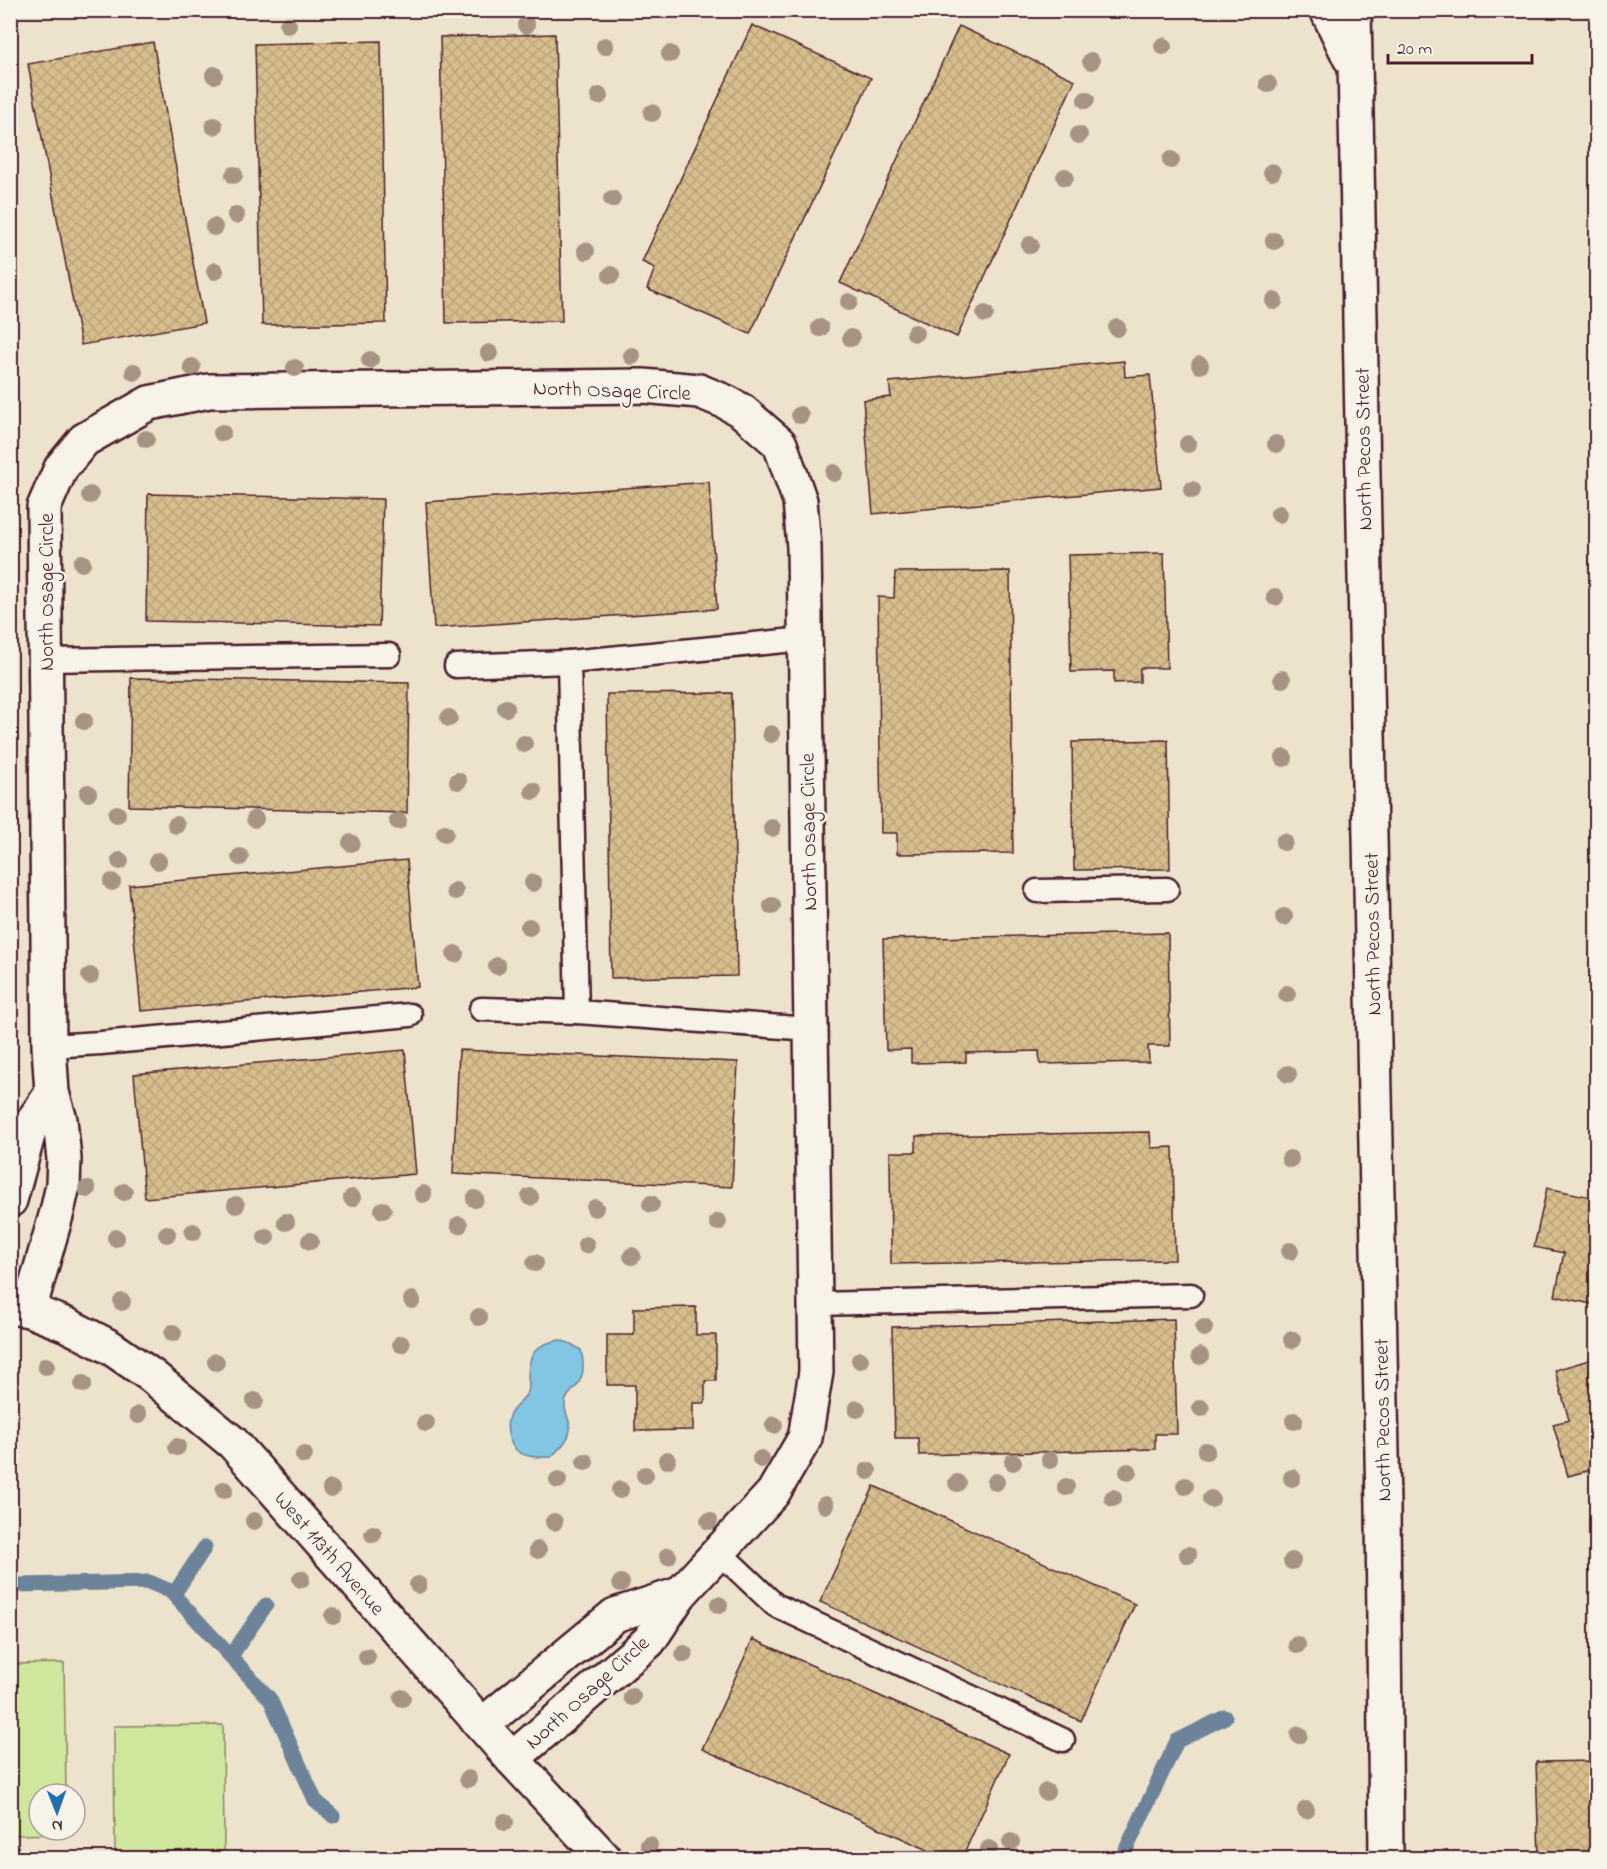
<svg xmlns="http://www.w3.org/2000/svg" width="1607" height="1869" font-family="'Indie Flower',sans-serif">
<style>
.grass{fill:#cfe79c;stroke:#8c8364;stroke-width:1.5}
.water{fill:#83c6e4;stroke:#6c839a;stroke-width:1.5}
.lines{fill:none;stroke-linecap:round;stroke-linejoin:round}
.stream{stroke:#6c839a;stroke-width:15}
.building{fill:url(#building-cross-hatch);stroke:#4a1f2b;stroke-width:1.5}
.service-casing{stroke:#4a1f2b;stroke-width:27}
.minor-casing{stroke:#4a1f2b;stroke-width:38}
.tertiary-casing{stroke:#4a1f2b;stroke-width:38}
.service{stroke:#f7f3e8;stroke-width:22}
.minor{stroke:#f7f3e8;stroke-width:33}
.tertiary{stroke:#f7f3e8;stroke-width:33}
.tree{fill:#a69383}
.labels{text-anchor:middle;stroke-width:5;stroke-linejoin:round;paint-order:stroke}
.street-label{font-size:21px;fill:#4a1f2b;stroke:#f7f3e8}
</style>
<defs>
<pattern id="building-cross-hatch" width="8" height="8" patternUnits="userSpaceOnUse" patternTransform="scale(1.5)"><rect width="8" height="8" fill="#d7be8d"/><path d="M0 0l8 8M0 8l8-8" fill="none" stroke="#baa37a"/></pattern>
</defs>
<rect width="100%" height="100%" fill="#ede3cd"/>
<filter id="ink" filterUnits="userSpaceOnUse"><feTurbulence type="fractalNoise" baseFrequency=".0167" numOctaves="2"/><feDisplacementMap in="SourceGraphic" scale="12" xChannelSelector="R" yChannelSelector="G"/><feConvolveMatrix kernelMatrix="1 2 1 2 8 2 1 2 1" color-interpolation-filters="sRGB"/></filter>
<g filter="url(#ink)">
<!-- grass -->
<g class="grass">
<path d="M64 1663 66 1794H39V1830H67V1834L11 1835V1664Z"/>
<path d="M223 1725 224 1851 115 1852 114 1726Z"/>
</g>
<!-- water -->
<path class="water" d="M560 1340 571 1344 581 1350C584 1364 585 1375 576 1387 571 1392 567 1395 565 1402 564 1411 568 1417 570 1425 572 1438 559 1449 551 1457 530 1458 512 1457 508 1433 507 1427 507 1420 510 1414 515 1406 523 1400 528 1392 530 1387 529 1383 528 1378 528 1353 536 1344 560 1340Z"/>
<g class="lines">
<!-- stream -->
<g class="stream">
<path d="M10 1588 19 1585 149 1582 170 1591 270 1699 315 1800 333 1816"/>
<path d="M174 1594 205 1547"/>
<path d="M231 1656 266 1605"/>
<path d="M1122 1858 1177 1741 1225 1717"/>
</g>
</g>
<!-- building -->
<g class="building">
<path d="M752 25 871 78 750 334 647 289 655 268 642 262Z"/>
<path d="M959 26 1075 80 957 337 840 283Z"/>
<path d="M555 34 562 321 446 323 440 37Z"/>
<path d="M381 41 386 323 262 325 255 44Z"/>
<path d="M153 42 204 323 81 345 28 64Z"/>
<path d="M1124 361 1125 377 1150 375 1161 487 873 514 863 400 891 397 889 382Z"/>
<path d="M709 482 717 609 434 628 426 502Z"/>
<path d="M1594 493H1596V529H1595Z"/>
<path d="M148 494 383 499 379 626 146 621Z"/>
<path d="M1164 553 1167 668H1140V682L1114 683V671L1071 672 1068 555Z"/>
<path d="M1010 571 1013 853 897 854V833H881L878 597 894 598 895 572Z"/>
<path d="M131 678 409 683 407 813 129 806Z"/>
<path d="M732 693 737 976 611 978 607 694Z"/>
<path d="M1168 740 1170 869 1074 870 1072 742Z"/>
<path d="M407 860 418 987 141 1011 129 885Z"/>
<path d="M1168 933 1170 1046H1148L1149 1062 1040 1064 1039 1051 966 1053V1062L911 1063V1049L886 1050 883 939Z"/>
<path d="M405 1050 416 1174 145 1198 134 1074Z"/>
<path d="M459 1050 738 1062 732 1187 453 1174Z"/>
<path d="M1150 1132 1151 1148 1173 1147 1175 1260 891 1264 890 1152H916V1136Z"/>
<path d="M1547 1188 1596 1198V1305L1555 1296 1564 1253 1534 1247Z"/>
<path d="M696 1307V1335H716V1381H705V1403H693V1430L635 1431V1385H607V1335H634V1308Z"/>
<path d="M1174 1319 1177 1434H1155V1449L919 1455 918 1438H895L892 1327Z"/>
<path d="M1596 1358V1479L1594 1469 1568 1476 1553 1424 1569 1420 1555 1370Z"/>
<path d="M874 1486 1135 1604 1081 1721 820 1602Z"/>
<path d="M753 1639 1009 1754 962 1858H946L702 1749Z"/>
<path d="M1596 1761V1858H1539L1536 1762Z"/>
</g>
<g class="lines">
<!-- service casing -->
<g class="service-casing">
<g id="service">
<path d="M805 639 569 662 577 1012 811 1029"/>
<path d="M45 660 389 655"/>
<path d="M456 666 569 662"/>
<path d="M1037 891 1167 889"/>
<path d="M481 1009 577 1012"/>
<path d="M49 1046 101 1043 410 1015"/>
<path d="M816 1304 1191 1295"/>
<path d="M718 1551 775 1605 1063 1740"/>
</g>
</g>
<!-- minor casing -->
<g class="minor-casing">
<g id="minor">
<path d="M10 1200 31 1124 52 1093"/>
<path d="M10 1307 29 1310 67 1325 110 1347 152 1376 233 1443 512 1759 604 1858"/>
<path d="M29 1310 57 1212 63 1185 64 1159 60 1120 52 1093 49 1046 44 507 61 468 84 440 149 403 209 391 643 386 699 391 726 402 742 411 780 444 800 501 804 547 816 1372 805 1438 773 1493 680 1594 649 1641 512 1759"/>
<path d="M482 1725 615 1615 680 1594"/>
</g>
</g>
<!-- tertiary casing -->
<g class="tertiary-casing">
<g id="tertiary">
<path d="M1327 10 1350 58"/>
<path d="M1354 10 1383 1506 1386 1858"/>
</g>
</g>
<!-- service -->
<use href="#service" class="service"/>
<!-- minor -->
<use href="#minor" class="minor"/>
<!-- tertiary -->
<use href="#tertiary" class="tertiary"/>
</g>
<!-- trees -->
<g class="tree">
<circle cx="288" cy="25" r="9"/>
<circle cx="526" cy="25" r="9"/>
<circle cx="605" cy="46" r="9"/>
<circle cx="1163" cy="46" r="9"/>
<circle cx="670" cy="54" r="9"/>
<circle cx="1091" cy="61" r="9"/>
<circle cx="214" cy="75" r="9"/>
<circle cx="1268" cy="84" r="9"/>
<circle cx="599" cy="96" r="9"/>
<circle cx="1086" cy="100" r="9"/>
<circle cx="652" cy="113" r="9"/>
<circle cx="214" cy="126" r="9"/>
<circle cx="1079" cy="135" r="9"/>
<circle cx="1171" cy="160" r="9"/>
<circle cx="1272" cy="172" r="9"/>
<circle cx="234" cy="175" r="9"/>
<circle cx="1065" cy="177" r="9"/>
<circle cx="612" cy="199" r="9"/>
<circle cx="236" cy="215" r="9"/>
<circle cx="214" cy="227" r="9"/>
<circle cx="1274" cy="241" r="9"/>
<circle cx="1030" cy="245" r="9"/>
<circle cx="586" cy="251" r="9"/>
<circle cx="215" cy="271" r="9"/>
<circle cx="611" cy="275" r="9"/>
<circle cx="1274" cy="301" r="9"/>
<circle cx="849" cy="302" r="9"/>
<circle cx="985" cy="314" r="9"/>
<circle cx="820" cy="328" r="9"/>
<circle cx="1117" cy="328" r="9"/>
<circle cx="915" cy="333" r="9"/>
<circle cx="851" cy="338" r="9"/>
<circle cx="489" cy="353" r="9"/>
<circle cx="632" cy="356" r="9"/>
<circle cx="370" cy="360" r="9"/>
<circle cx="1200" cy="365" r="9"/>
<circle cx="192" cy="367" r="9"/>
<circle cx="295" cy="368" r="9"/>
<circle cx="134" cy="372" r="9"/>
<circle cx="800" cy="415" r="9"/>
<circle cx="222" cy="433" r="9"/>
<circle cx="146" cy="439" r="9"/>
<circle cx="1188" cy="444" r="9"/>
<circle cx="1276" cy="444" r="9"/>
<circle cx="834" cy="473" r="9"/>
<circle cx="1192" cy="490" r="9"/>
<circle cx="90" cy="495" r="9"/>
<circle cx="1279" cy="514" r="9"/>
<circle cx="82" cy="563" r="9"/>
<circle cx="1275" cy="597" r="9"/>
<circle cx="1282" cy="679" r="9"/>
<circle cx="506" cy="708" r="9"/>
<circle cx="449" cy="718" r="9"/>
<circle cx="84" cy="721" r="9"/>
<circle cx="771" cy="734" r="9"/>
<circle cx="524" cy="744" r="9"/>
<circle cx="1284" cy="758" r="9"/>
<circle cx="458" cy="781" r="9"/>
<circle cx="533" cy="791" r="9"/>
<circle cx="88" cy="793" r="9"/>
<circle cx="117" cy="814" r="9"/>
<circle cx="255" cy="819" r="9"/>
<circle cx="398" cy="821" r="9"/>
<circle cx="176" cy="825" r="9"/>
<circle cx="772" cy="828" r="9"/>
<circle cx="445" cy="833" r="9"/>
<circle cx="1284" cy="842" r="9"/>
<circle cx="351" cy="843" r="9"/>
<circle cx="240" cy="857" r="9"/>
<circle cx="120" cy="861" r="9"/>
<circle cx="158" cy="861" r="9"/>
<circle cx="112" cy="882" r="9"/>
<circle cx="533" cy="883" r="9"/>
<circle cx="455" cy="891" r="9"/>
<circle cx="772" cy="906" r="9"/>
<circle cx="1284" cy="917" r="9"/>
<circle cx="529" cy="927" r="9"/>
<circle cx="455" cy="954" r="9"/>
<circle cx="497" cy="966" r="9"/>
<circle cx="90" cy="976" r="9"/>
<circle cx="1287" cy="994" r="9"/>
<circle cx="1288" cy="1074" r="9"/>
<circle cx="1290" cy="1159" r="9"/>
<circle cx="87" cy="1189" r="9"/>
<circle cx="124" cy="1192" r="9"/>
<circle cx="423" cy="1194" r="9"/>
<circle cx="530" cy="1197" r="9"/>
<circle cx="352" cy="1198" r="9"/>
<circle cx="475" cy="1199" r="9"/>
<circle cx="651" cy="1204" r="9"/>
<circle cx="236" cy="1205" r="9"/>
<circle cx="595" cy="1208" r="9"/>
<circle cx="383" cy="1210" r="9"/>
<circle cx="286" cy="1222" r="9"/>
<circle cx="718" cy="1222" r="9"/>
<circle cx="459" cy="1225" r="9"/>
<circle cx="193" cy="1232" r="9"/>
<circle cx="167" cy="1234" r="9"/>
<circle cx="266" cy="1237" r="9"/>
<circle cx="116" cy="1238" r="9"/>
<circle cx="310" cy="1241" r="9"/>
<circle cx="586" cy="1245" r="9"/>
<circle cx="1290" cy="1251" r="9"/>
<circle cx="632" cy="1256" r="9"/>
<circle cx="535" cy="1263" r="9"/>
<circle cx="412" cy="1300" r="9"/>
<circle cx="122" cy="1302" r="9"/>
<circle cx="479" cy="1317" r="9"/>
<circle cx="1204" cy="1328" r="9"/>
<circle cx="173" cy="1333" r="9"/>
<circle cx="1292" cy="1340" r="9"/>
<circle cx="401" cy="1344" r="9"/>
<circle cx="1200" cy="1356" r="9"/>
<circle cx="860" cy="1360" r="9"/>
<circle cx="216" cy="1362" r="9"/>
<circle cx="46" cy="1366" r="9"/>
<circle cx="83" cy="1384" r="9"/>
<circle cx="255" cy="1401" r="9"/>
<circle cx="1201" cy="1408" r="9"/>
<circle cx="857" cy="1409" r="9"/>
<circle cx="138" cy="1415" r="9"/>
<circle cx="1294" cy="1421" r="9"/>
<circle cx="426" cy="1423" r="9"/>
<circle cx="774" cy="1425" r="9"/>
<circle cx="177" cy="1447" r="9"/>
<circle cx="1206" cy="1451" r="9"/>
<circle cx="304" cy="1455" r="9"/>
<circle cx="761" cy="1459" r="9"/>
<circle cx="667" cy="1460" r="9"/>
<circle cx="1050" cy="1460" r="9"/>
<circle cx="585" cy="1462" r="9"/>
<circle cx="1013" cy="1462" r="9"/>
<circle cx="868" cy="1471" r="9"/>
<circle cx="1128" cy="1472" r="9"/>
<circle cx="645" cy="1475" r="9"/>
<circle cx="1292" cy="1478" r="9"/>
<circle cx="558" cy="1480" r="9"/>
<circle cx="996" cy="1482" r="9"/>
<circle cx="957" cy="1483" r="9"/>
<circle cx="1185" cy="1486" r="9"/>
<circle cx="1066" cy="1487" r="9"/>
<circle cx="331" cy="1489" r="9"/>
<circle cx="224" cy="1490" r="9"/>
<circle cx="620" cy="1490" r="9"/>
<circle cx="1113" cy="1498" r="9"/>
<circle cx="1211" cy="1499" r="9"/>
<circle cx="825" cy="1505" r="9"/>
<circle cx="254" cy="1521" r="9"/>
<circle cx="709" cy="1521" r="9"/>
<circle cx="554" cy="1522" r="9"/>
<circle cx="373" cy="1534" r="9"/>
<circle cx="538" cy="1550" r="9"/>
<circle cx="1188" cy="1555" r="9"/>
<circle cx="668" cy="1556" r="9"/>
<circle cx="1292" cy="1561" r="9"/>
<circle cx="301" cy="1579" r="9"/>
<circle cx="621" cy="1583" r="9"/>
<circle cx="418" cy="1585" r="9"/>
<circle cx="719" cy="1605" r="9"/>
<circle cx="333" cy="1616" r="9"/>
<circle cx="1297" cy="1645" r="9"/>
<circle cx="684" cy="1654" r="9"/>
<circle cx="367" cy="1657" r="9"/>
<circle cx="632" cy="1697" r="9"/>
<circle cx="402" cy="1698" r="9"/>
<circle cx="1299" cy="1735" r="9"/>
<circle cx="468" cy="1779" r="9"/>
<circle cx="1046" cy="1792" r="9"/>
<circle cx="1306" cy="1810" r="9"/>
<circle cx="505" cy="1822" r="9"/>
<circle cx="1011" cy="1842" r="9"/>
<circle cx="649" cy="1845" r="9"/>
<circle cx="989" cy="1849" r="9"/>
</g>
</g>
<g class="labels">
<!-- street labels -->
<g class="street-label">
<text transform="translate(612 390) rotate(2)" y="7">North Osage Circle</text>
<text transform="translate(1363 449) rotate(-91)" y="7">North Pecos Street</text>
<text transform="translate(46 592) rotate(-90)" y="7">North Osage Circle</text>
<text transform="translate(808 832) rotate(-91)" y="7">North Osage Circle</text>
<text transform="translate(1372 934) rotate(-91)" y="7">North Pecos Street</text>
<text transform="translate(1382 1420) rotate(-91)" y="7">North Pecos Street</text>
<text transform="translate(330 1553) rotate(49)" y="7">West 113th Avenue</text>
<text transform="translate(587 1692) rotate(-42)" y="7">North Osage Circle</text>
</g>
</g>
<!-- margin -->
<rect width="1607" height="1869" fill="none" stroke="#f7f3e8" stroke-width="36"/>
<rect x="18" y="18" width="1571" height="1833" fill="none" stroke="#4a1f2b" stroke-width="2" filter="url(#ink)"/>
<!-- north arrow -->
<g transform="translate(57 1812) rotate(179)"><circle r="28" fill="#f7f3e8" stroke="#b29e9c" stroke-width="1.5"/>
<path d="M0-4.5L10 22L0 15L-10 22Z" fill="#1f6fb2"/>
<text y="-9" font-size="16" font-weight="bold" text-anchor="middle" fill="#4a1f2b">N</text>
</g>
<!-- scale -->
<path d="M1388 54v9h144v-9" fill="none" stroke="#4a1f2b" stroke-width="3"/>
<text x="1397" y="54" font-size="18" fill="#4a1f2b" stroke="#f7f3e8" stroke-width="4.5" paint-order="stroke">20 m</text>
</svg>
